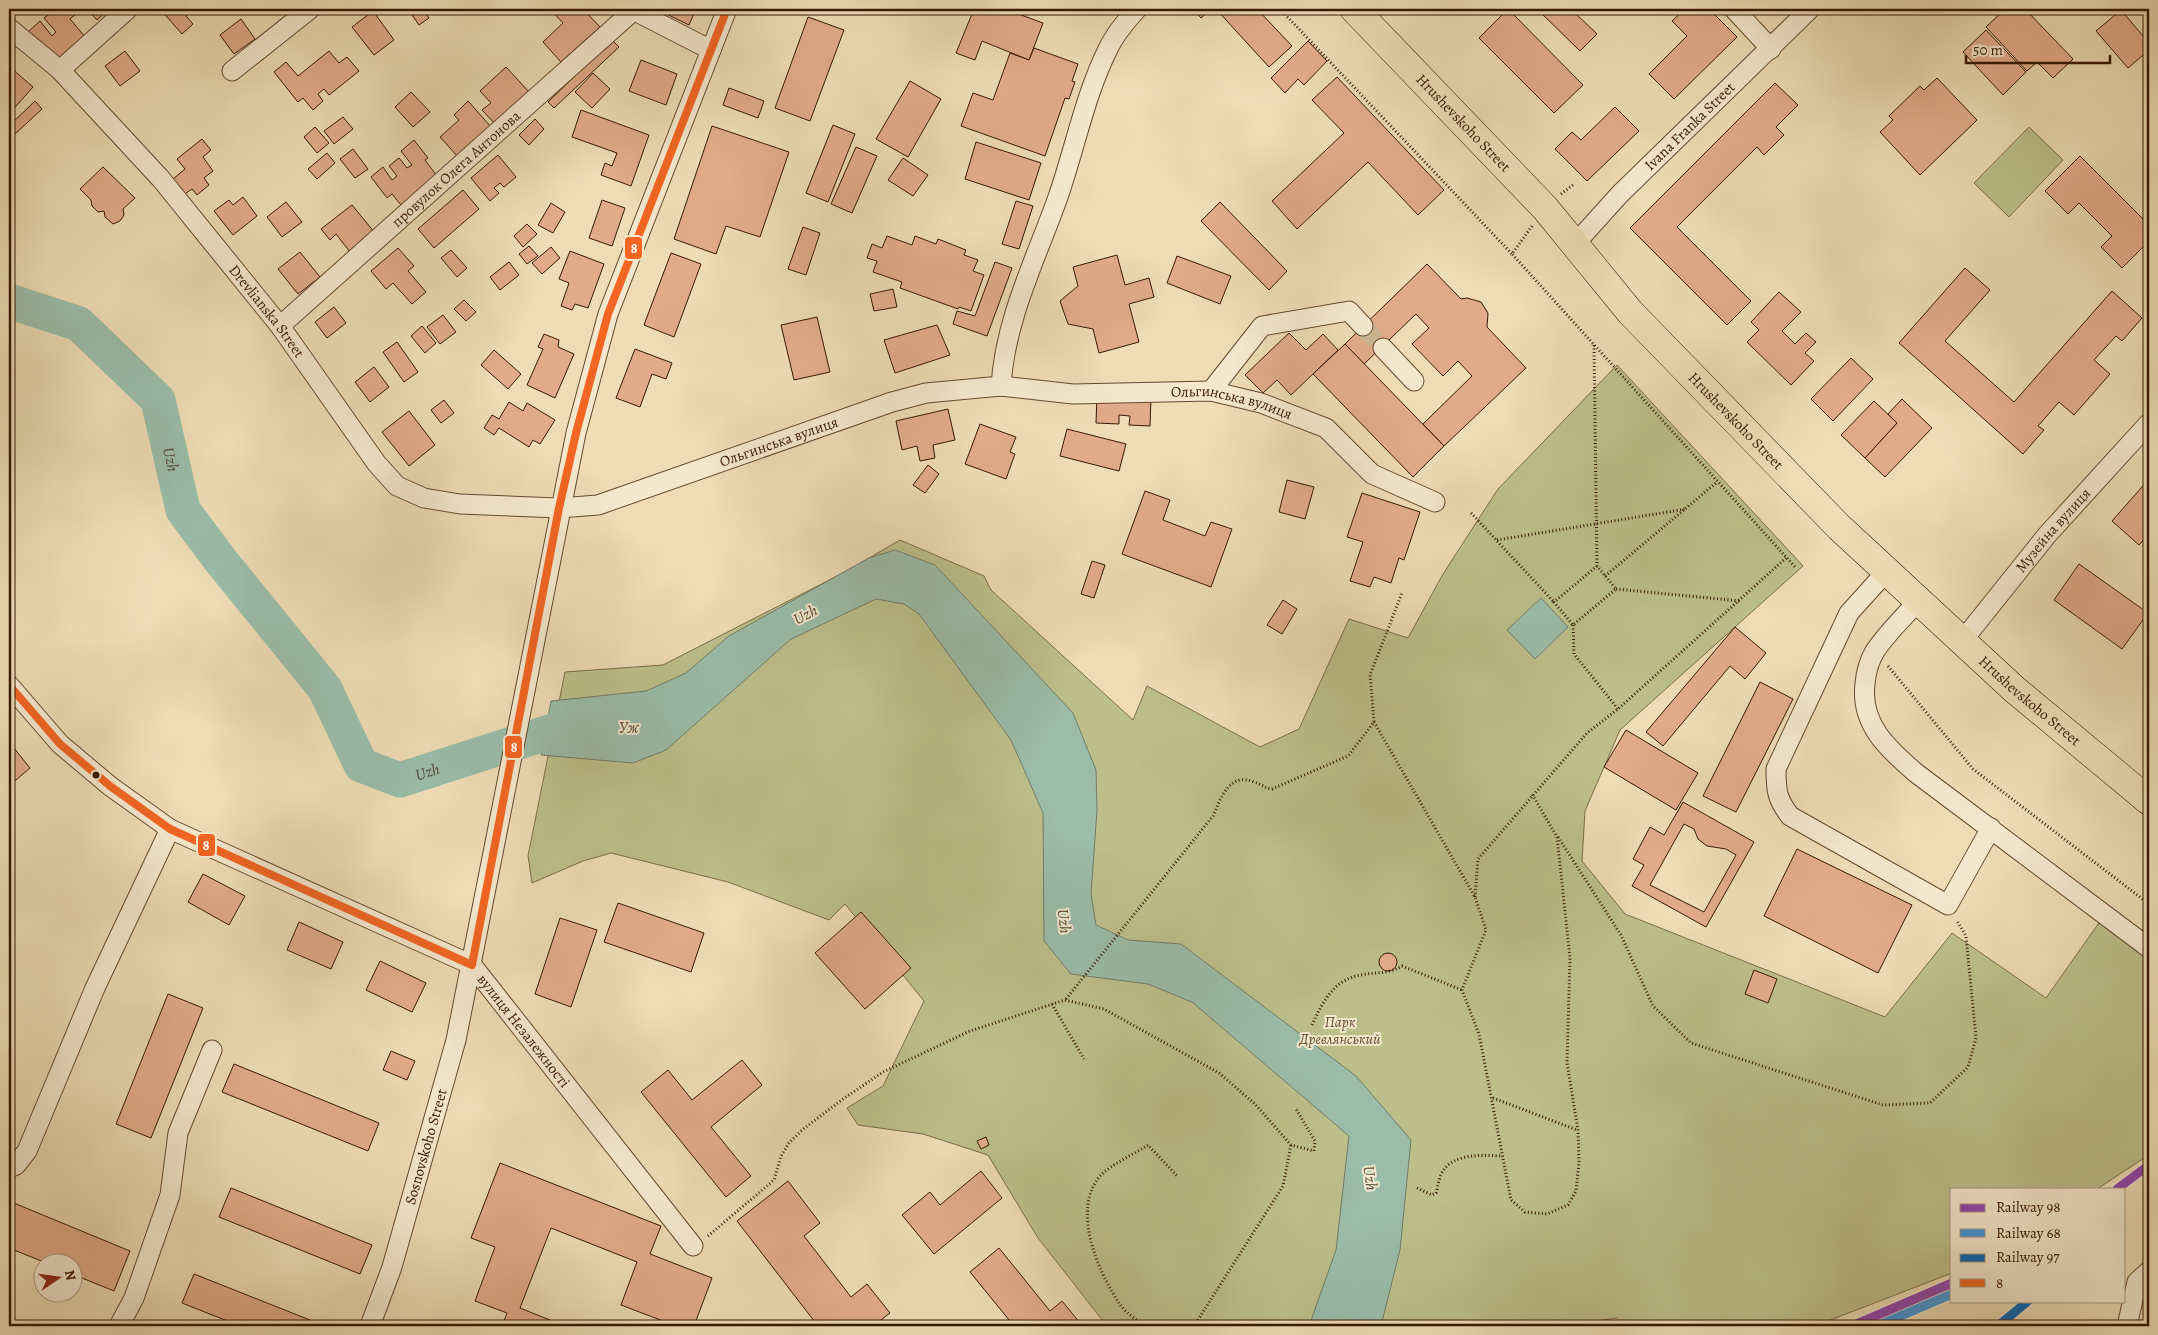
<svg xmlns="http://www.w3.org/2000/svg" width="2158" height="1335" font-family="Alegreya,serif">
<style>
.green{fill:#bcbf8a;stroke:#7a6c46}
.water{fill:#9abca9;stroke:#727a67}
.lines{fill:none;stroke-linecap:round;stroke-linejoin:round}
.river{stroke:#9abca9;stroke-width:35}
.building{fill:#e1ab8a;stroke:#371803;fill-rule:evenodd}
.minor-tunnel{stroke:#c9b591;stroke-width:19;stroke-dasharray:19 9;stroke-linecap:butt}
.minor-casing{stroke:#64492f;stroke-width:21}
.highway-casing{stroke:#371803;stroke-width:29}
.path{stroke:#371803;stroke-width:3;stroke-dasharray:1 2.5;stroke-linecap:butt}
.minor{stroke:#f3e8ce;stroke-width:19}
.highway{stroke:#eddcb4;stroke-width:28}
.bus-1-casing{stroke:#f3e8ce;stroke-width:11}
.bus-1{stroke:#f26522;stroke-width:8}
.rail-1-casing{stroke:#f3e8ce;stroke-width:12}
.rail-2-casing{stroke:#f3e8ce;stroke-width:12}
.rail-3-casing{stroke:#f3e8ce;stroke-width:12}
.rail-1{stroke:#8e44ad;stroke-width:9}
.rail-2{stroke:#3d97dc;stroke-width:9}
.rail-3{stroke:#0065bd;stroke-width:9}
.bus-dot{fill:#371803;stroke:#f3e8ce;stroke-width:2}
.labels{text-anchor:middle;stroke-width:4;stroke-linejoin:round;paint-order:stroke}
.street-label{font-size:15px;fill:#371803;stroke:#f3e8ce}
.park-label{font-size:15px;font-style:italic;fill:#5f4a2c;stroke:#f3e8ce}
.water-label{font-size:16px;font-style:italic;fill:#554935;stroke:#f3e8ce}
.line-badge{stroke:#f3e8ce;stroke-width:2}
.badge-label{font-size:14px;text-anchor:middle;font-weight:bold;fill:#fff}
</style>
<rect width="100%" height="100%" fill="#eddcb4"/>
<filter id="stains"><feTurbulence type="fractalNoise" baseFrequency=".004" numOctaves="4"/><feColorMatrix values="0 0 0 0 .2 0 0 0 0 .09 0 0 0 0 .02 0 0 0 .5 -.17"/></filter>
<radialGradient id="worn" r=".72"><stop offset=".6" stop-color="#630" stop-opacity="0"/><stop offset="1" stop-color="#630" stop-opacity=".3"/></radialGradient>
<!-- green -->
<g class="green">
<path d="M2029 127 2063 160 2009 217 1974 183Z"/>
<path d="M1617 365 1803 566 1620 730 1585 811 1582 861 1625 914 1885 1017 1952 933 2046 998 2101 920 2149 956V1155L2097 1189H1952V1273L1815 1326H1623L1617 1318 1560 1326H1107L1038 1238 988 1155 923 1134 858 1125 847 1108 883 1086 924 1001 845 904 829 920 728 882 611 853 583 861 532 883 528 856 565 672 663 665 845 572 900 540 984 576 991 590 1133 720 1147 686 1260 747 1299 729 1349 619 1408 638 1443 574 1498 489Z"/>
</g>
<!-- water -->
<g class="water">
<path d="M895 550 935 565 1073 713 1096 770 1097 810 1091 894 1096 925 1128 940 1181 944 1356 1076 1411 1140 1400 1250 1381 1326H1309L1336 1250 1349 1136 1192 1002 1148 984 1071 974 1044 941 1043 813 1011 740 919 614 904 604 876 599 791 639 666 750 633 763 541 755 551 701 646 691 686 673 729 636 869 558Z"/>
<path d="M1541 598 1568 627 1535 659 1507 630Z"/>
</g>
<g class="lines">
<!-- river -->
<path class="river" id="s1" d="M9 301 79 324 158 400 183 510 221 561 325 689 361 765 400 780 556 730 593 729"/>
</g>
<!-- building -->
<g class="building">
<path d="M56 9H72L76 14 70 19 85 37 54 63 28 32 40 21 52 36 56 32 44 18Z"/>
<path d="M87 9H109L97 20Z"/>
<path d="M160 9H194L186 16 193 24 182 34Z"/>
<path d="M408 9H423L429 18 419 25Z"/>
<path d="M550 9H583L600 27 561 62 543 42 563 23Z"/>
<path d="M656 9H696L689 25Z"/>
<path d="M974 9H1005L1043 23 1029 60 982 41 975 60 956 53Z"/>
<path d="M1193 9H1211L1201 18Z"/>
<path d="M1216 9H1257L1292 46 1269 67Z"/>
<path d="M1508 9 1583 85 1554 113 1479 38Z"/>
<path d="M1537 9H1577L1574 12 1597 34 1580 51Z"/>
<path d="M1685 9H1709L1737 37 1674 99 1649 74 1687 36 1672 21Z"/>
<path d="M2005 9H2025L2073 59 2053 78 2037 62 2027 71 1986 27Z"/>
<path d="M2121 10 2149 43V50L2128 68 2096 31Z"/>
<path d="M373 11 394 40 374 55 352 27Z"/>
<path d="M808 17 844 30 810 121 775 108Z"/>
<path d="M241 19 255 39 234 54 220 35Z"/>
<path d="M1986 30 2026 72 2003 95 1963 52Z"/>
<path d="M612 40 619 47 554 108 548 102Z"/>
<path d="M1308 41 1327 61 1304 85 1298 79 1285 93 1271 78Z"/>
<path d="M1034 48 1078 64 1072 81 1075 82 1069 99 1065 98 1045 156 961 126 973 93 993 100 1010 53 1029 60Z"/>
<path d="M125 51 140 71 120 86 105 66Z"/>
<path d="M329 51 339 63 347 57 359 71 329 95 324 89 318 94 323 101 313 110 303 98 298 102 274 72 286 62 298 76Z"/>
<path d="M641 60 677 74 666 105 629 91Z"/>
<path d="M506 67 530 93 498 127 482 110 491 103 480 91Z"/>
<path d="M11 68 33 87 9 114V70Z"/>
<path d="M593 73 610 89 592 108 575 92Z"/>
<path d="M1337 77 1444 190 1418 215 1368 162 1297 229 1272 201 1344 133 1312 100Z"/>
<path d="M1937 78 1977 120 1920 175 1880 132 1893 120 1889 116 1920 86 1924 90Z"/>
<path d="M910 81 941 99 908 157 876 139Z"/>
<path d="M1775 83 1798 105 1776 127 1784 135 1764 155 1757 147 1677 227 1751 301 1727 325 1630 228Z"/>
<path d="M729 88 764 101 758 118 723 105Z"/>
<path d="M411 92 430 112 413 127 395 107Z"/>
<path d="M35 101 42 109 15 134 9 126Z"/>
<path d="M468 101 492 128 459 158 440 137 459 120 454 115Z"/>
<path d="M1615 107 1639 131 1587 181 1555 149 1572 132 1581 140Z"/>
<path d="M581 110 649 135 631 186 601 175 605 163 612 166 617 153 572 137Z"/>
<path d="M343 117 353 129 334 144 324 131Z"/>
<path d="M535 119 544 129 529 145 519 135Z"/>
<path d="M833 125 855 134 828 202 806 193Z"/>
<path d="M712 126 789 152 760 237 726 226 716 254 674 239Z"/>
<path d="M315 127 329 143 317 153 304 137Z"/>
<path d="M202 139 211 150 203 157 213 171 204 178 209 185 197 195 192 189 185 194 173 179 185 169 177 159Z"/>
<path d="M414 140 428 158 425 160 437 176 401 205 392 194 387 198 371 177 383 167 392 180 397 176 389 166 399 158 407 168 412 165 401 151Z"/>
<path d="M976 142 1041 163 1029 200 965 179Z"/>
<path d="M856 147 877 156 852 213 831 204Z"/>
<path d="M353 149 368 169 355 178 340 159Z"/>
<path d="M327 153 335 163 317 179 308 169Z"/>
<path d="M498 155 516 177 504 187 500 183 494 188 499 193 490 201 471 178Z"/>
<path d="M2080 156 2149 225V241L2122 268 2101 247 2112 236 2079 203 2068 214 2045 191Z"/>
<path d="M903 158 928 175 913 196 888 180Z"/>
<path d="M103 167 135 198 123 209 124 215 120 221 113 224 105 217 104 211 98 212 92 206 91 200 80 189Z"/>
<path d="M463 190 479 209 434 248 418 229Z"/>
<path d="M243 197 257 216 233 235 214 211 229 200 233 205Z"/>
<path d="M602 200 625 208 612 246 589 238Z"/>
<path d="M1016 201 1033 206 1019 249 1002 244Z"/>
<path d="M286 202 302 222 282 237 267 217Z"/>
<path d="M1220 202 1287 271 1269 290 1201 221Z"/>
<path d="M551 203 565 212 553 233 538 225Z"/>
<path d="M352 205 375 233 350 252 336 234 330 240 321 229Z"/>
<path d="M527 224 537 234 523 247 514 236Z"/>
<path d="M803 227 820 233 806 275 788 269Z"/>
<path d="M887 236 912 245 915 236 936 244 938 239 966 250 964 255 978 260 973 271 984 275 971 311 959 307 958 309 900 288 902 282 873 272 877 261 867 258 872 244 882 248Z"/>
<path d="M529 246 538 256 527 264 519 254Z"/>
<path d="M551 247 560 258 542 274 532 263Z"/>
<path d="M398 248 414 266 408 271 426 292 412 304 393 283 386 289 371 271Z"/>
<path d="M451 250 467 268 457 277 441 258Z"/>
<path d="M570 251 604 264 588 308 575 304 572 310 561 306 569 283 559 279Z"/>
<path d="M300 252 320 277 298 294 278 269Z"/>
<path d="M671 253 701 264 674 337 644 325Z"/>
<path d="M1117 255 1125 285 1149 278 1154 297 1129 304 1139 342 1099 353 1093 329 1068 324 1060 301 1078 286 1073 267Z"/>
<path d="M1177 256 1231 276 1220 304 1167 283Z"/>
<path d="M509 262 519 275 500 290 490 277Z"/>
<path d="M995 262 1012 268 987 336 953 324 957 311 975 316Z"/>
<path d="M1427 264 1461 299 1467 298 1481 302 1488 313 1487 327 1526 368 1444 446 1423 424 1472 376 1458 361 1443 376 1412 344 1429 328 1416 314 1364 364 1345 344Z"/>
<path d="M1965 268 1990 290 1945 341 2014 402 2112 291 2142 318 2122 341 2116 336 2094 360 2110 374 2074 415 2059 402 2038 426 2044 430 2023 454 1899 343Z"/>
<path d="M893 289 897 307 874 311 870 294Z"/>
<path d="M1779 292 1801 312 1782 331 1795 344 1806 333 1816 342 1805 353 1814 361 1791 385 1747 342 1759 330 1751 322Z"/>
<path d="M464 300 476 312 466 321 454 309Z"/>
<path d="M334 307 346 323 327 338 315 322Z"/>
<path d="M443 315 456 332 440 344 427 327Z"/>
<path d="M817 317 830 372 794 380 781 325Z"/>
<path d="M937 325 950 355 895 373 884 340Z"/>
<path d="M422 326 436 343 425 353 411 336Z"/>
<path d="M1289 333 1306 350 1323 334 1338 350 1291 395 1277 380 1263 393 1245 375Z"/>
<path d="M544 334 559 340 558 347 574 354 555 398 527 385 543 349 538 347Z"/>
<path d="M397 342 418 372 404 382 383 352Z"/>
<path d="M1345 344 1444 446 1413 477 1313 374Z"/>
<path d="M635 349 672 363 666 379 652 374 640 407 616 398Z"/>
<path d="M494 350 521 374 508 389 481 365Z"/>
<path d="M1851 358 1873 379 1833 421 1811 399Z"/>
<path d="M374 367 389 387 370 402 355 382Z"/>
<path d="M1097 395 1151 397 1150 426 1129 425 1130 416 1119 415V424L1096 423Z"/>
<path d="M1902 399 1932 428 1885 477 1865 458 1897 423 1888 414Z"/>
<path d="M444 400 454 413 441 423 431 410Z"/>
<path d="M1874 401 1897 423 1865 458 1841 435Z"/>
<path d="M509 402 523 411 527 403 555 420 540 444 533 440 529 447 499 428 494 435 484 428 492 415 499 419Z"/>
<path d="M948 409 955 440 933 445 935 458 920 461 917 446 902 450 896 421Z"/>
<path d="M409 411 435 445 409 466 382 432Z"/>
<path d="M980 424 1016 437 1010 452 1015 454 1006 479 965 464Z"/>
<path d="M1067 429 1126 444 1119 471 1060 456Z"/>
<path d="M928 465 939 474 925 493 913 485Z"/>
<path d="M2149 479V534L2139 545 2112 521Z"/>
<path d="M1287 480 1314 487 1305 519 1279 512Z"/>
<path d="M1145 491 1170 500 1163 520 1205 536 1211 522 1232 529 1211 587 1122 554Z"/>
<path d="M1362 493 1420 512 1404 560 1399 558 1391 583 1374 577 1370 587 1350 581 1363 542 1347 537Z"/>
<path d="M1092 561 1105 565 1094 598 1081 594Z"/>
<path d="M2079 564 2148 613 2122 649 2054 600Z"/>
<path d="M1283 600 1297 609 1282 634 1267 625Z"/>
<path d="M1735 627 1766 653 1745 679 1730 666 1663 746 1646 732Z"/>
<path d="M1760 682 1793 699 1736 812 1703 796Z"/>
<path d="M1626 730 1698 773 1676 810 1604 767Z"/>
<path d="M9 742 30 768 9 786Z"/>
<path d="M1683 802 1754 842 1706 927 1632 886 1644 865 1633 859 1650 827 1664 835ZM1684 824 1694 829 1698 839 1707 846 1726 849 1736 855 1704 912 1650 885Z"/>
<path d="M1797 849 1912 905 1878 973 1764 916Z"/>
<path d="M203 874 245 896 229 925 188 902Z"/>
<path d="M618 903 704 933 691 972 604 942Z"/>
<path d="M861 912 911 968 865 1009 815 953Z"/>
<path d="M560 918 597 930 571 1007 535 994Z"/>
<path d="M299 922 343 942 331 969 287 950Z"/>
<circle cx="1388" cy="962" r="9"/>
<path d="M380 961 426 983 412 1012 366 990Z"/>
<path d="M1754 970 1777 979 1768 1003 1745 994Z"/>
<path d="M168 994 203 1008 151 1138 116 1124Z"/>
<path d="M391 1051 415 1061 407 1080 383 1070Z"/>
<path d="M742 1060 762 1085 711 1127 751 1176 726 1197 641 1092 668 1070 692 1100Z"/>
<path d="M234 1064 379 1123 368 1151 222 1092Z"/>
<path d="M986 1137 989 1145 981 1149 977 1141Z"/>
<path d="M500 1163 661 1226 650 1254 712 1278 694 1326H676L621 1305 637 1262 551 1228 520 1308 550 1320 547 1326H502L507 1313 475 1301 495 1247 471 1238Z"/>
<path d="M981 1171 1002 1198 934 1254 902 1215 930 1192 940 1205Z"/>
<path d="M788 1181 820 1223 804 1236 851 1297 867 1284 890 1313 873 1326H818L737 1221Z"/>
<path d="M231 1188 372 1245 360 1274 219 1217Z"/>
<path d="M9 1201 130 1251 114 1291 72 1274V1262H44L9 1248Z"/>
<path d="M999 1248 1050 1311 1062 1301 1081 1324 1078 1326H1014L970 1272Z"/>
<path d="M194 1274 325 1326H240L182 1303Z"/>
</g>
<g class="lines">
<!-- minor-tunnel -->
<path class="minor-tunnel" d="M1363 326 1383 348"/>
<!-- minor casing -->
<g class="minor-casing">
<g id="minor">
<path d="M631 9 711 50"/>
<path d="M1734 9 1771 49"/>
<path id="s2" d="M9 28 60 70 161 179 280 326 377 464 397 486 424 498 460 504 559 508 598 505 892 402 926 393 1001 386 1073 394 1211 391 1261 403 1326 428 1372 474 1435 502"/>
<path d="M60 70 128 9"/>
<path d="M232 71 310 9"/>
<path id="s3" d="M1574 245 1620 194 1810 9"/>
<path id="s4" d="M280 326 633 11"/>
<path d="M1383 348 1414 381"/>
<path d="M1001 386C1005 319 1036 259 1058 197 1075 148 1085 95 1108 49 1115 34 1126 21 1137 9"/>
<path d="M1211 391 1262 326 1349 311 1363 326"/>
<path d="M1886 572 1849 613 1776 769C1776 791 1777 799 1790 816L1948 905 1991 828"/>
<path d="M1918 601C1904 617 1887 633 1875 651 1869 661 1866 672 1865 684 1860 724 1888 749 1916 773L2149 948"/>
<path id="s5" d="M1963 640 2047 535 2149 423"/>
<path id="s6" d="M9 685 60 744 110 786 170 829 472 965 693 1246"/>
<path d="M9 1168 16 1165 27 1151 95 988 170 829"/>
<path d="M119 1326 134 1298 170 1195 178 1133 212 1050"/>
<path id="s7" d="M370 1326 392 1267 456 1040 576 433 608 314 727 9"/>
<path d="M2127 1326 2137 1282 2149 1271"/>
</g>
</g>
<!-- highway casing -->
<g class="highway-casing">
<g id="highway">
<path id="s8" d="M1354 9 1545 208 1630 312 1839 527 2014 689 2149 801"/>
</g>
</g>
<!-- path -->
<g class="path">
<path d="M1280 9 1512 254"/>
<path d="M1561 194 1574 184"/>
<path d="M1532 226 1512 254 1796 568"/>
<path d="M1594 345 1597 566 1616 589 1573 625 1554 602 1597 566"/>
<path d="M1471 513 1554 602"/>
<path d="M1497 540 1686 509"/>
<path d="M1605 576 1717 482"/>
<path d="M1616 589 1740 601"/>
<path d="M1573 625 1574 654 1618 709"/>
<path d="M1888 666 1973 769 2149 904"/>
<path d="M1374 722 1475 897 1486 930 1462 990 1479 1034 1511 1200 1525 1212 1547 1214 1568 1205 1576 1191 1579 1162 1578 1130 1567 1063 1570 958 1557 837 1532 794"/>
<path d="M1558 837 1621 935 1653 1006 1691 1043 1883 1105 1930 1103 1968 1067 1976 1038 1966 936 1957 921"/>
<path d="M1475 897 1478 859 1587 733 1618 709 1786 558"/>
<path d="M1066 999 1213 816C1221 798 1229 772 1254 782 1262 784 1264 788 1272 789L1348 756 1374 722 1370 675 1402 593"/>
<path d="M1052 1004 1084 1059"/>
<path d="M1312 1025C1322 1003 1334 979 1361 975 1376 972 1389 974 1402 966L1462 990"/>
<path d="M1493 1098 1577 1130"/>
<path d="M1417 1188 1432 1195 1436 1193C1438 1187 1439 1176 1443 1171 1454 1153 1484 1155 1502 1156"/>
<path d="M708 1236 774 1180 781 1156 789 1143 802 1130 843 1099 883 1072 970 1031 1065 1000 1104 1009 1219 1073 1255 1104 1291 1145 1314 1151 1315 1141 1296 1109"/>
<path d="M1145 1326C1137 1320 1127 1314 1121 1306 1099 1274 1069 1208 1102 1174 1114 1163 1134 1154 1148 1145L1178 1177"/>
<path d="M1194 1326 1283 1186 1291 1145"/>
</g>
<!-- minor -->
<use href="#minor" class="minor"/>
<!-- highway -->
<use href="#highway" class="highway"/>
<!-- bus-1 casing -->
<g class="bus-1-casing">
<path id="bus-1" d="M9 685 60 744 110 786 170 829 472 965 559 508 576 433 608 314 727 9"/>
</g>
<!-- bus-1 -->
<use href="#bus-1" class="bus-1"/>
<!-- rail-1 casing -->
<g class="rail-1-casing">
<g id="rail-1">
<path d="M2117 1189 2149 1165"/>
<path d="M1852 1326 1952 1283"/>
</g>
</g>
<!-- rail-2 casing -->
<g class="rail-2-casing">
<path id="rail-2" d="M1877 1326 1952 1294"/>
</g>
<!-- rail-3 casing -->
<g class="rail-3-casing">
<path id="rail-3" d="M1998 1326 2028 1301"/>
</g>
<!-- rail-1 -->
<use href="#rail-1" class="rail-1"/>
<!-- rail-2 -->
<use href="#rail-2" class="rail-2"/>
<!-- rail-3 -->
<use href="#rail-3" class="rail-3"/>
</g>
<!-- markers -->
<circle class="bus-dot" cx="96" cy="775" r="4.5"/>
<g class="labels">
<!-- street labels -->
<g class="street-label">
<text dy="5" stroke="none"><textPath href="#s8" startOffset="158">Hrushevskoho Street</textPath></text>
<text dy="5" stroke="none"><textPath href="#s3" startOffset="166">Ivana Franka Street</textPath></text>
<text dy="5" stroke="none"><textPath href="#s4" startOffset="236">провулок Олега Антонова</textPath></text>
<text dy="5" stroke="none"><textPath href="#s2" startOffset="384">Drevlianska Street</textPath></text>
<text dy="5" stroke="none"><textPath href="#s2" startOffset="1461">Ольгинська вулиця</textPath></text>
<text dy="5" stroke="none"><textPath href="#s8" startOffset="562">Hrushevskoho Street</textPath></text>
<text dy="5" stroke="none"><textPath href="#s2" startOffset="998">Ольгинська вулиця</textPath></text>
<text dy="5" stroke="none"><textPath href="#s5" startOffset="142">Музейна вулиця</textPath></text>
<text dy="5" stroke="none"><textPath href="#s8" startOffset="968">Hrushevskoho Street</textPath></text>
<text dy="5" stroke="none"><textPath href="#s6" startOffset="632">вулиця Незалежності</textPath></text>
<text dy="5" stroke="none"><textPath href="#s7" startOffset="188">Sosnovskoho Street</textPath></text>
</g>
<!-- park labels -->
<g class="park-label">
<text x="1340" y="1027">Парк<tspan x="1340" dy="17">Древлянський</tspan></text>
</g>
<!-- water labels -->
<g class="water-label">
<text dy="6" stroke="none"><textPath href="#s1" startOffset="244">Uzh</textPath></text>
<text transform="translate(805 614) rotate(-27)" y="6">Uzh</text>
<text x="629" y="733">Уж</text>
<text dy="6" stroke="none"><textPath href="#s1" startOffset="679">Uzh</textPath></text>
<text transform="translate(1065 921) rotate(83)" y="6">Uzh</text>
<text transform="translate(1371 1178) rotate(82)" y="6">Uzh</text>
</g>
</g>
<g class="line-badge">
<rect x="624" y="236" width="19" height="24" rx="5" fill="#f26522"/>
<rect x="504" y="735" width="19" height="24" rx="5" fill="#f26522"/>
<rect x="197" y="833" width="19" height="24" rx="5" fill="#f26522"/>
</g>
<g class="badge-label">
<text x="634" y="253">8</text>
<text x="514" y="752">8</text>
<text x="206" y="850">8</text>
</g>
<!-- margin -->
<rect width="2158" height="1335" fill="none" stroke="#eddcb4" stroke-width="30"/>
<rect x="10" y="10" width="2138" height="1315" fill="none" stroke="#371803" stroke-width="2.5"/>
<rect x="15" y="15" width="2128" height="1305" fill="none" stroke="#371803"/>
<!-- legend -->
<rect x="1950" y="1188" width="175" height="115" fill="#f3e8ce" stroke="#a8957d"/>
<rect x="1960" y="1204" width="25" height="8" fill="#8e44ad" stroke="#a8957d"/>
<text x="1996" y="1212" font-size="15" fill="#371803">Railway 98</text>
<rect x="1960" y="1229" width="25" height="8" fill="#3d97dc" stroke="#a8957d"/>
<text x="1996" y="1238" font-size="15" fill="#371803">Railway 68</text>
<rect x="1960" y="1254" width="25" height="8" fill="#0065bd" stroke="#a8957d"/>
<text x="1996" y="1262" font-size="15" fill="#371803">Railway 97</text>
<rect x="1960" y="1279" width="25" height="8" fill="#f26522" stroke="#a8957d"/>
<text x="1996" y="1288" font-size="15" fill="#371803">8</text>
<!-- north arrow -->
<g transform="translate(58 1278) rotate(77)"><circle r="24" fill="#f3e8ce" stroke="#a8957d"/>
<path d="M0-4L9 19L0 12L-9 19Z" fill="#8f2418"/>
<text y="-8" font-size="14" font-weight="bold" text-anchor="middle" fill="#371803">N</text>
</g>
<!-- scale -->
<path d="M1966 55v8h144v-8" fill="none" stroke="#371803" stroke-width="2.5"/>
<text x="1973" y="55" font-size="15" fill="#371803" stroke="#f3e8ce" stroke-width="4" paint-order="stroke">50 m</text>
<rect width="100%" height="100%" filter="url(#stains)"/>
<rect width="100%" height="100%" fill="url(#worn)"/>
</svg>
